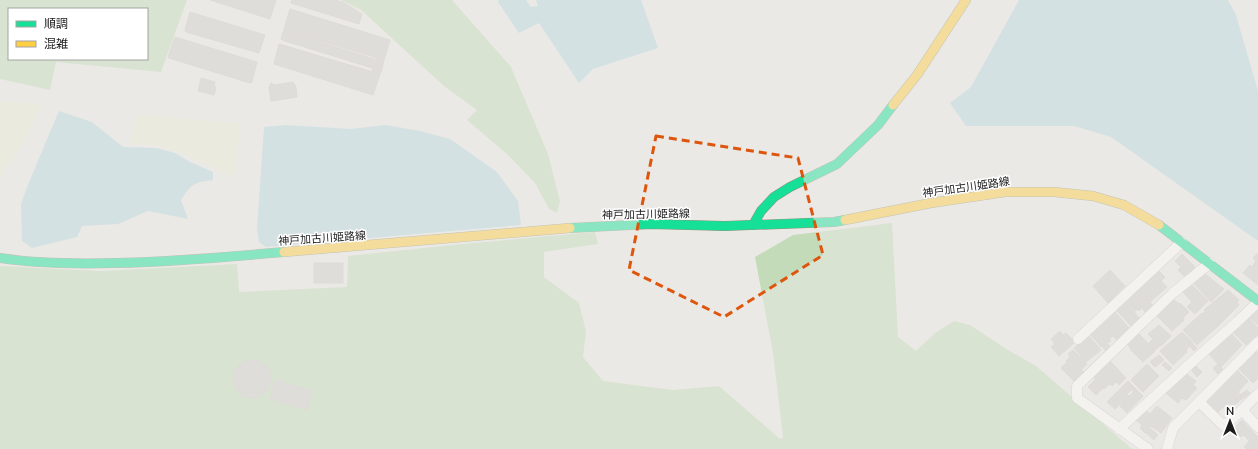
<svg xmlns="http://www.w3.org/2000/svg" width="1258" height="449" font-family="'Nunito Sans','Noto Sans JP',sans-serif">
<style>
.farmland{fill:#ebecd7}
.forest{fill:#c4dbb9;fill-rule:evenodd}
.water{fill:#b7d7df}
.building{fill:#d1cfcc;stroke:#cecbc6}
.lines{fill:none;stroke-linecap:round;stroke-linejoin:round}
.street-casing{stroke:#c3c2c1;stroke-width:11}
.fast-casing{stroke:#92947c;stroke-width:10}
.slow-casing{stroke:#92947c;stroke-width:10}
.street{stroke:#fcfcfb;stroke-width:10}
.fast{stroke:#16e098;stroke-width:9}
.slow{stroke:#ffcf43;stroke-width:9}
.marked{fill:none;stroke:#de560d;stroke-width:3;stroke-dasharray:8 5;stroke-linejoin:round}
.labels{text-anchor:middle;stroke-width:3;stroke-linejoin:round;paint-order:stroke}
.street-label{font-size:11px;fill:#1c1c1c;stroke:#fff}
</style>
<rect width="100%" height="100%" fill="#ebe9e5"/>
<!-- farmland -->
<g class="farmland">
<path d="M0 101 42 104 26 138 0 178Z"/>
<path d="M137 114 241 124 234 178 198 160 165 147 129 143Z"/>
</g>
<!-- forest -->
<g class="forest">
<path d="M0 0H187L161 72 56 62 50 90 0 79ZM9 9H147V59H9Z"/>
<path d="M341 0H452L511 67 548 154 560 202 557 213 549 209 535 183 508 155 467 120 477 110 444 86 361 10Z"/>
<path d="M892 223 898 337 916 351 935 333 954 321 970 325 1008 350 1036 366 1132 449H0V266L101 271 237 264 239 292 347 287 348 256 462 244 595 232 598 244 544 252V277L579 303 586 331 583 357 603 381 673 390 719 386 780 439 783 437 773 353 755 257 793 235Z"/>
</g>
<!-- water -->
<g class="water">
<path d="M499 0H526L531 7 538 6 536 0H641L658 48 593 69 579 83 539 23 519 33 498 2Z"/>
<path d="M1019 0H1228L1236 15 1258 91V241L1111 137 1074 126H966L950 103 971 87Z"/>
<path d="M59 111 92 122 123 147 156 148 175 153 190 162 213 172V180C195 182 191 184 181 200L188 219 148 211 118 224 82 226 77 237 32 248 22 241 21 204 29 182Z"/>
<path d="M286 125 351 129 386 125 420 131 450 139 497 172 518 201 521 225 266 247 259 242 257 229 264 127Z"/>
</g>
<!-- building -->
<g class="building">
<path d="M210 0H276L270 19Z"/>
<path d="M292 0H335L343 2 362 14 359 24 291 3Z"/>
<path d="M290 9 390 40 384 60 284 30V29Z"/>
<path d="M190 12 265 35 259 53 186 32 185 30Z"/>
<path d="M284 31 374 59 372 68 285 41 281 39 283 32Z"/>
<path d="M175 37 257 62 252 82 250 83 169 58 168 57Z"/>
<path d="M279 44 380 74 373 95 274 64Z"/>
<path d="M376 58 384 61 381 73 372 71Z"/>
<path d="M201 78 215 82 214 85 216 88 214 95 198 91Z"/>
<path d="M293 82 296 87 297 97 271 101 269 87 270 86V84L272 83 274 85Z"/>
<path d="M1258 253V285L1243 273 1250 265 1252 267 1256 261 1253 258Z"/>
<path d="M1182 254 1195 267 1185 277 1178 270 1181 267 1175 261Z"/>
<rect x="314" y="263" width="29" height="20"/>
<path d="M1110 270 1125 286 1108 303 1093 286Z"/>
<path d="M1159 271 1165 277 1161 281 1167 287 1150 302 1139 289Z"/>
<path d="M1204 273 1224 289 1211 302 1193 283Z"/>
<path d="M1191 284 1208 301 1195 314 1187 307 1192 302 1183 292Z"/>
<path d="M1138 289 1147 299 1139 306 1141 308 1139 311 1128 299Z"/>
<path d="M1228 290 1239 300 1237 302 1239 305 1218 326 1204 310Z"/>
<path d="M1127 299 1137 309 1134 312 1140 319 1132 327 1116 310Z"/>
<path d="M1148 299 1153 306 1145 312 1140 306Z"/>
<path d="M1174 300 1179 304 1180 303 1189 312 1183 318 1184 320 1172 331 1157 316Z"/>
<path d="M1255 309 1258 311V325L1248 316Z"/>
<path d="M1115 312 1130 329 1117 340 1113 336 1109 339 1111 341 1108 343 1095 329Z"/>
<path d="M1205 312 1218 326 1197 345 1183 330 1202 313 1203 314Z"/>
<path d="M1247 316 1258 328V336L1257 335 1246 345 1232 331Z"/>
<path d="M1159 325 1171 336 1161 346 1148 334Z"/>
<path d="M1095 330 1106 342 1101 347 1090 334Z"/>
<path d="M1060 331 1063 335 1066 333 1075 342 1059 356 1051 347 1055 344 1051 339Z"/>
<path d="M1182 332 1193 343 1186 350 1187 352 1173 365 1160 351Z"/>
<path d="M1230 332 1242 345 1221 367 1207 352Z"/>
<path d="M1139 334 1155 351 1143 362 1131 350 1128 344Z"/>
<path d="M1089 336 1101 350 1086 362 1074 348Z"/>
<path d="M1153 339 1160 346 1155 350 1148 344Z"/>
<path d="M1107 343 1111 348 1106 351 1102 346Z"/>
<path d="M1193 344 1197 348 1194 351 1190 346Z"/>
<path d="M1073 350 1087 364 1081 370 1084 372 1074 381 1061 368 1067 362 1066 361 1070 357 1068 354Z"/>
<path d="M1256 351 1258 353V378L1253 383 1239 369Z"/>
<path d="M1159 355 1164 360 1155 367 1150 362Z"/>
<circle cx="252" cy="379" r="19"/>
<path d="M1110 361 1126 378 1119 385 1116 382 1112 386 1110 384 1104 389 1093 377Z"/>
<path d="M1165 362 1172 368 1169 371 1162 365Z"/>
<path d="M1147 364 1159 376 1143 392 1131 380Z"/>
<path d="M1194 364 1202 372 1197 377 1190 368Z"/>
<path d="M1218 364 1223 370 1218 374 1213 368Z"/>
<path d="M1237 370 1248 381 1238 392 1243 398 1238 402 1222 385Z"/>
<path d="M1185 373 1196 381 1193 385 1197 388 1186 400 1182 398 1178 403 1166 393 1173 384 1175 385Z"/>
<path d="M275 380 313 391 307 410 270 399Z"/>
<path d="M1095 380 1103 388 1096 395 1088 387Z"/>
<path d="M1128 381 1136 389 1134 392 1131 390 1127 394 1129 396 1115 409 1107 402Z"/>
<path d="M1221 385 1238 402 1233 407 1228 403 1217 413 1205 401Z"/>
<path d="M1136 389 1143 396 1127 413 1120 406Z"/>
<path d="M1247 390 1250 393 1244 398 1240 395Z"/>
<path d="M1157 406 1172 418 1161 433 1151 426 1145 433 1140 428 1142 425 1136 420 1145 410 1150 414Z"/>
<path d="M1242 420 1258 437V449H1247L1244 447 1249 441 1244 435 1241 437 1237 433 1235 434 1231 431Z"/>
<path d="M1150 428 1158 435 1154 440 1146 433Z"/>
</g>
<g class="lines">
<!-- street casing -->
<g class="street-casing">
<g id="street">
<path d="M1078 339 1182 242"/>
<path d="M1258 394 1242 410 1258 427"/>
<path d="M1199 402 1224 426 1242 410"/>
<path d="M1119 429 1192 362 1237 322 1258 302"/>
<path d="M1148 449 1077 398V386L1173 293 1210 263"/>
<path d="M1167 449 1173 428 1258 342"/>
</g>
</g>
<!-- fast casing -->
<g class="fast-casing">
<g id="fast">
<path d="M753 225 761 211 774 197 790 187 837 164 878 125 893 105"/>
<path d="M1159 225 1258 301"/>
<path d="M570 228 651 224 725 226 834 222 845 220"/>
<path d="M0 258C38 264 77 264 116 263 172 262 228 257 284 252"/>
</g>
</g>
<!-- slow casing -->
<g class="slow-casing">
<g id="slow">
<path d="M893 105 917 75 966 0"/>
<path d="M845 220 931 203 1005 192H1054L1093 196 1124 205 1159 225"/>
<path d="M284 252 570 228"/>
</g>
</g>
<!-- street -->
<use href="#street" class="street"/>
<!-- fast -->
<use href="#fast" class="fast"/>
<!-- slow -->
<use href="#slow" class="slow"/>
</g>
<!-- marked area -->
<path d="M0 0H1258V449H0ZM656 136 798 158 823 255 724 317 629 270Z" fill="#ebe9e5" fill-opacity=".55" fill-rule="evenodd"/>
<path class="marked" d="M656 136 798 158 823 255 724 317 629 270Z"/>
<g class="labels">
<!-- street labels -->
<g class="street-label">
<text transform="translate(966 187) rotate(-8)" y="4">神戸加古川姫路線</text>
<text transform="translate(646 214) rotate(-1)" y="4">神戸加古川姫路線</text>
<text transform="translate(322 238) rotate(-4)" y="4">神戸加古川姫路線</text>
</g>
</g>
<!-- legend -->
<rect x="8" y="8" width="140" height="52" fill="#ffffff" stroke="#a4a4a4"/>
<rect x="16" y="21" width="20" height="6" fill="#16e098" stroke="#a4a4a4"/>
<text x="44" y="28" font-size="12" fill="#1c1c1c">順調</text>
<rect x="16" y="41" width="20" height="6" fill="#ffcf43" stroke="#a4a4a4"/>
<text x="44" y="48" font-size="12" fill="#1c1c1c">混雑</text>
<!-- north arrow -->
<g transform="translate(1230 421)" stroke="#ffffff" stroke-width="3" paint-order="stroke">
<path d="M0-3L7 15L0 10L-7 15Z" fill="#1c1c1c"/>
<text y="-6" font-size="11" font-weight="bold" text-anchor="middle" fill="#1c1c1c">N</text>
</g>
</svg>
